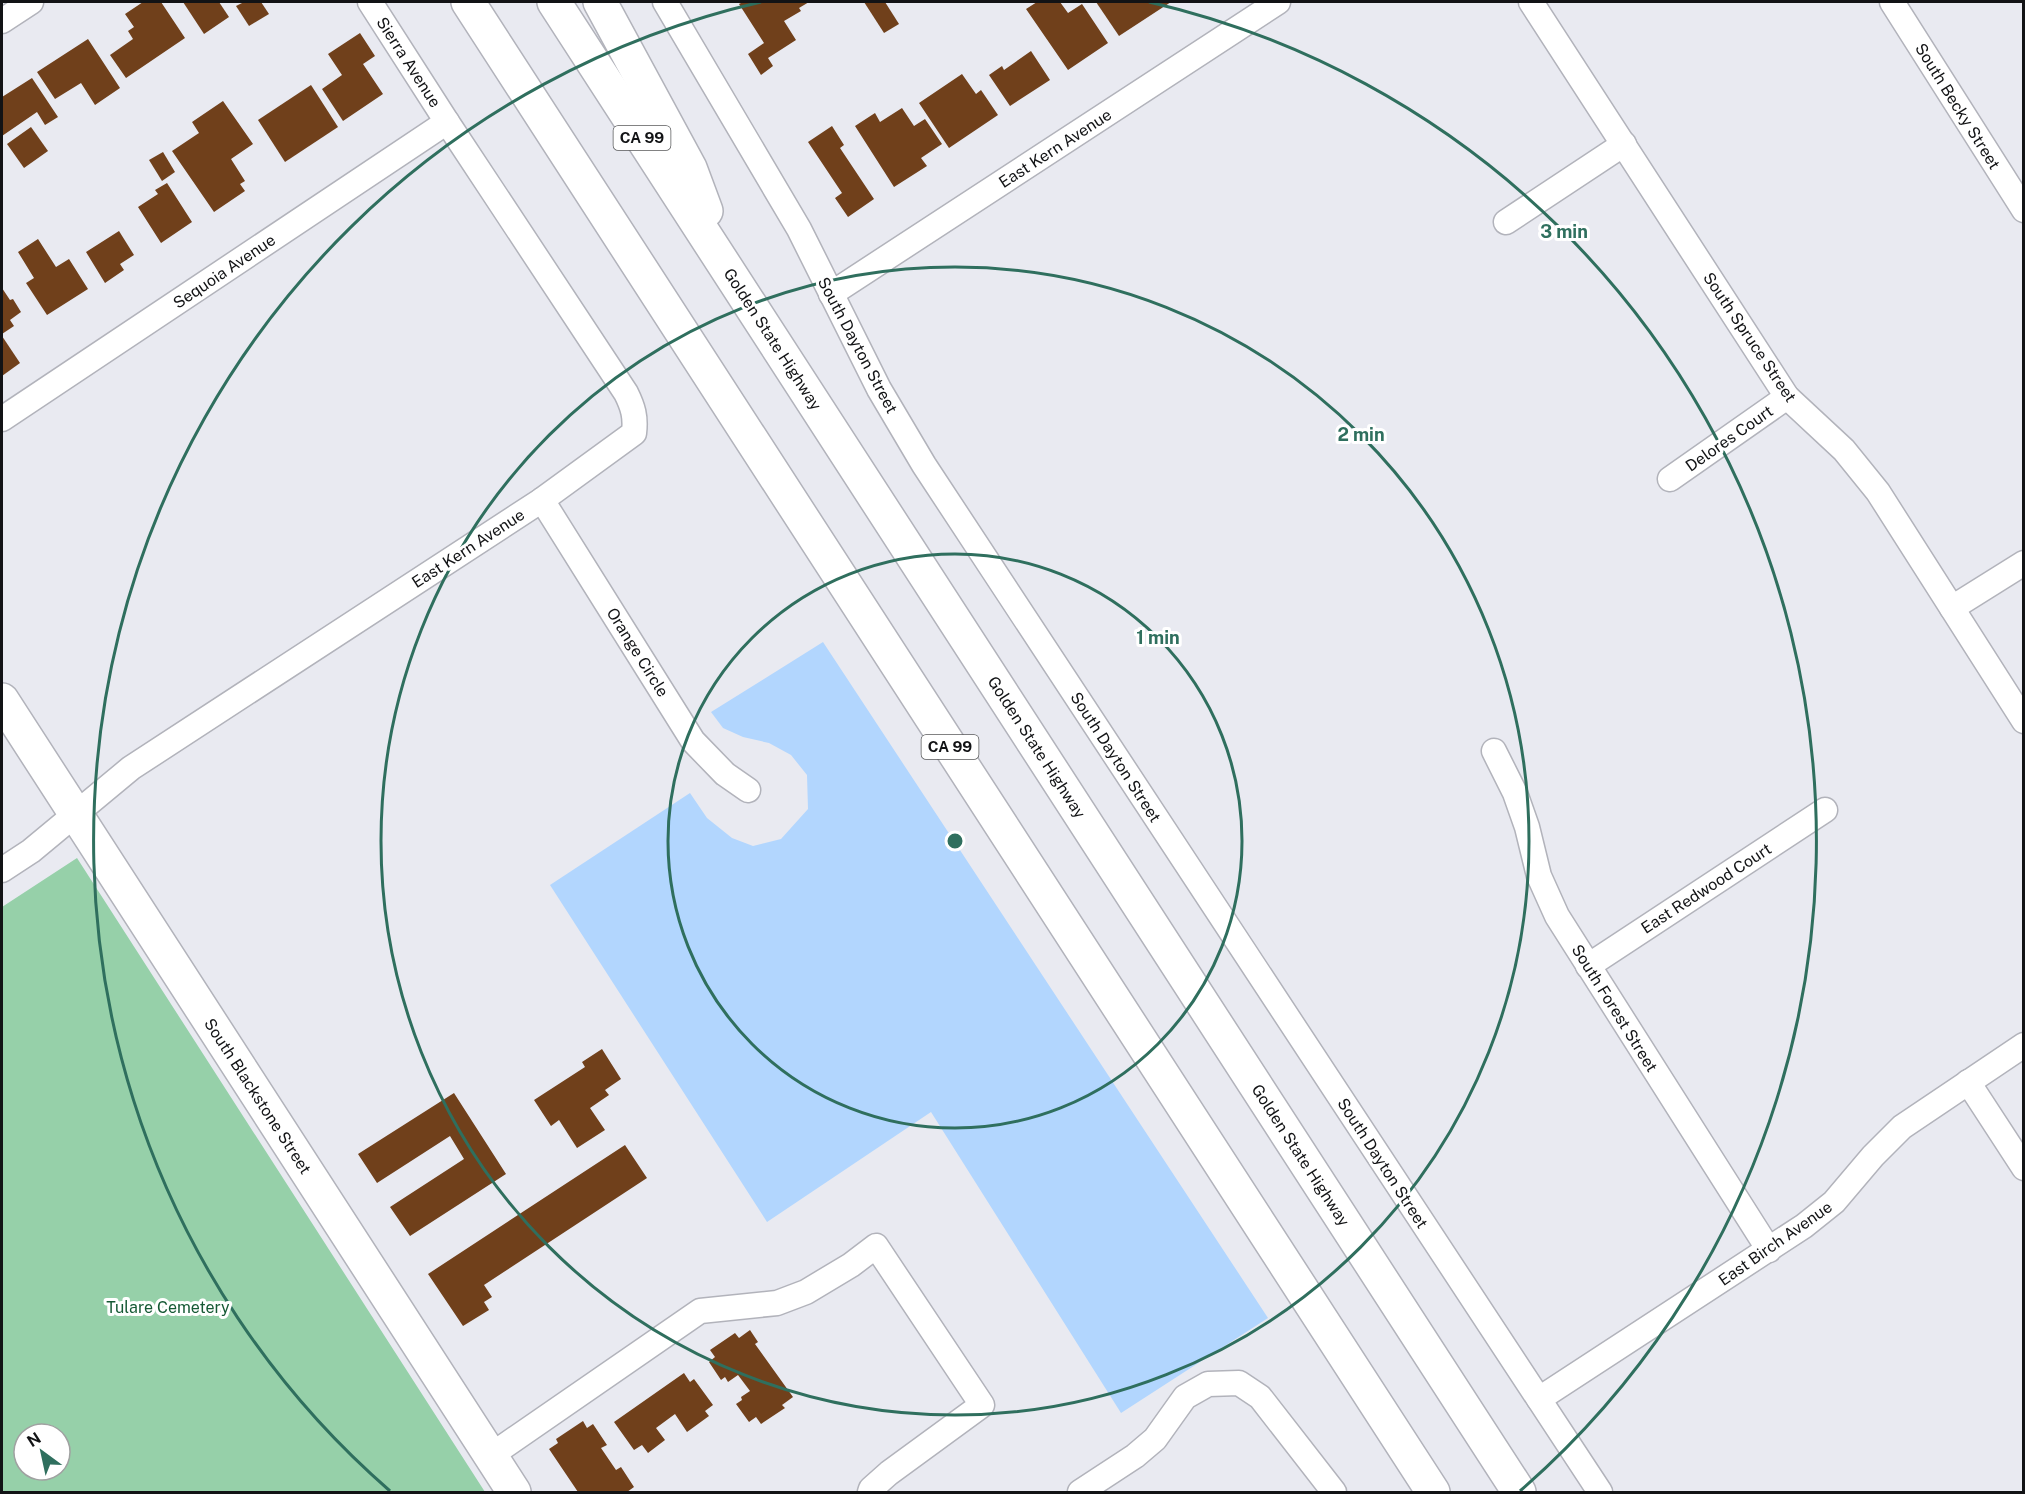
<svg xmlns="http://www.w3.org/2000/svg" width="2025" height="1494" font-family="'Public Sans',sans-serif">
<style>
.green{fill:#96d0a9;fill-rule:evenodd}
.water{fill:#b2d6fe}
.building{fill:#70401b}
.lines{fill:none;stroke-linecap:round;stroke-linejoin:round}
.minor-casing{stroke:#b2b3bb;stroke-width:27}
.secondary-casing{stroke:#b2b3bb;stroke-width:36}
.motorway-casing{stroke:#b2b3bb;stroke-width:36}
.minor{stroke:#fff;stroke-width:24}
.secondary{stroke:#fff;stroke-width:33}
.motorway{stroke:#fff;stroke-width:33}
.ring{fill:none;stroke:#2f6f5e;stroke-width:3}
.labels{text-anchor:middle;stroke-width:6;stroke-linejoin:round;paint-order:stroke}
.shield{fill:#fff;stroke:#595a5b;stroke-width:1.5}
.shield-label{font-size:15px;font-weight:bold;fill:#121315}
.street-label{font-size:16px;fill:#121315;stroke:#fff}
.park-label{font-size:16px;fill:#155934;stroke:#fff}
.centre{fill:#2f6f5e;stroke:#fff;stroke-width:3}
.ring-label{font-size:18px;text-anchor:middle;font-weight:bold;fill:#2f6f5e;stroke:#fff;stroke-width:6;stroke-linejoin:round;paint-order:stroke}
</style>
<rect width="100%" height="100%" fill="#e9eaf1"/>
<!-- green -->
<path class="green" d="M77 858 485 1492H2V907ZM24 1434H60V1470H24Z"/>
<!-- water -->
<path class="water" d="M823 642 1268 1318 1121 1413 931 1112 767 1222 550 885 690 793 707 818 732 838 753 846 781 839 808 809 807 775 791 755 769 743 743 737 723 728 711 712Z"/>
<!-- building -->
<g class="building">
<path d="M143 2H161L185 38 126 78 110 55 133 39 128 31 134 27 125 14Z"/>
<path d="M183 2H219L229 17 204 34Z"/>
<path d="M244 2H261L269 14 249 26 236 6Z"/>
<path d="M743 2H809L799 8 801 11 784 21 796 40 768 58 773 66 761 75 748 54 764 43 739 4Z"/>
<path d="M864 2H885L899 24 884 33Z"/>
<path d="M1037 2H1060L1068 13 1082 4 1108 43 1068 70 1026 9Z"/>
<path d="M1096 2H1171L1119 36Z"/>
<path d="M360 33 375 56 363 64 383 94 343 121 322 89 342 75 328 54Z"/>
<path d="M88 39 120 88 95 105 81 83 55 99 37 72Z"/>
<path d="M1031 51 1050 80 1010 106 989 75 1002 66 1004 70Z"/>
<path d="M962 74 976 94 981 90 998 115 949 148 919 103Z"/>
<path d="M32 78 58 117 45 125 37 112 2 136V97Z"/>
<path d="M311 85 338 127 285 162 258 120Z"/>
<path d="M223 101 253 144 231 159 245 181 240 184 245 191 214 212 172 151 199 133 192 122Z"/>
<path d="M902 108 914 126 925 119 942 144 921 158 927 166 894 187 855 126 875 113 880 122Z"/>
<path d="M832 126 844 145 840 148 874 199 848 217 835 198 842 193 808 142Z"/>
<path d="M31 127 48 151 24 168 7 144Z"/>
<path d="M163 152 175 172 162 181 149 160Z"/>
<path d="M167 183 192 222 161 243 138 207 158 194 155 190Z"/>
<path d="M119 231 134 255 120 264 124 270 105 283 86 252Z"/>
<path d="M38 239 56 267 69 259 88 289 47 315 26 283 34 278 18 252Z"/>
<path d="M2 288 10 300 13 299 21 312 10 320 14 326 2 334Z"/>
<path d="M2 336 20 363 2 376Z"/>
<path d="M602 1049 621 1079 605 1090 609 1095 590 1108 605 1130 577 1148 559 1120 551 1126 534 1100 585 1067 582 1062Z"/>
<path d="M454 1093 506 1174 410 1236 390 1207 464 1159 450 1136 377 1183 358 1154Z"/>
<path d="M625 1145 647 1178 484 1285 492 1297 484 1302 489 1310 463 1326 428 1274Z"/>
<path d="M750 1330 758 1342 755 1344 793 1397 782 1405 785 1408 761 1424 756 1417 749 1422 736 1404 742 1400 741 1397 750 1391 738 1375 728 1382 725 1377 721 1380 709 1362 715 1357 710 1350 735 1333 739 1338Z"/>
<path d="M684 1373 690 1382 694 1379 713 1405 705 1411 709 1416 687 1432 675 1414 656 1428 665 1440 648 1453 642 1445 634 1450 614 1422Z"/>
<path d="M583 1421 587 1428 593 1424 607 1445 601 1448 616 1470 621 1467 634 1487 627 1492H578L549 1449 558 1443 556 1439Z"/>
</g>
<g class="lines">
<!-- minor casing -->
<g class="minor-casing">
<g id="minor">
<path d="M665 2 799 229 879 389 924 465 1600 1492"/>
<path d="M1531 2 1787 397 1844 450 1878 492 2024 721"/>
<path d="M1892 2 2024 210"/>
<path d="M2 21 31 2"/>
<path d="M1506 222 1624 144"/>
<path d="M831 294 1278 2"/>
<path d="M2 419 447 122"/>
<path d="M1670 479 1787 397"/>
<path d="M542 500 693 741 725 774 748 790"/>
<path d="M1952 608 2024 563"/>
<path d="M1494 751 1515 793 1527 827 1539 876 1557 916 1769 1250"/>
<path d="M2 870 31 851 131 768 542 500 634 433C636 417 633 407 626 393L447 122 370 2"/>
<path d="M1588 966 1825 810"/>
<path d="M1968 1082 2024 1168"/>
<path d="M1539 1399 1804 1226 1834 1202 1873 1156 1902 1127 2024 1045"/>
<path d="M490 1456 700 1311 777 1303 806 1292 851 1265 876 1246 982 1405 889 1473 871 1489 870 1492"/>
<path d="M1080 1492 1135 1456 1155 1439 1185 1397 1208 1384 1239 1383 1260 1397 1334 1492"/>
</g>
</g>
<!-- secondary casing -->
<g class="secondary-casing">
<path id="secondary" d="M2 700 514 1492"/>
</g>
<!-- motorway casing -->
<g class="motorway-casing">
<g id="motorway">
<path d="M468 2 1433 1492"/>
<path d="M554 2 1519 1492"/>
<path d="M600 2 690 168 706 211"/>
</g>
</g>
<!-- minor -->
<use href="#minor" class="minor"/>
<!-- secondary -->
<use href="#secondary" class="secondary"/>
<!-- motorway -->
<use href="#motorway" class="motorway"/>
</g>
<!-- distance rings -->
<g class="ring">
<circle cx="955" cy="841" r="287"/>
<circle cx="955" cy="841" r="574"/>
<path d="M390 1491A861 861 0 0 1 761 2M1149 2A861 861 0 0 1 1520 1491"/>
</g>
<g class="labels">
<!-- shield labels -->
<g class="shield">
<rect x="613.5" y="126" width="57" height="24" rx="4.5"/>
<rect x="921.5" y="735" width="57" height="24" rx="4.5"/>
</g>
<g class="shield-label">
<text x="642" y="143">CA 99</text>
<text x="950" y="752">CA 99</text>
</g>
<!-- street labels -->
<g class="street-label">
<text transform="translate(409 62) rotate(57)" y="6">Sierra Avenue</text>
<text transform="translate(1958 106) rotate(58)" y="6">South Becky Street</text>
<text transform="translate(1055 148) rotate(-33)" y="6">East Kern Avenue</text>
<text transform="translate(224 271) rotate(-34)" y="6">Sequoia Avenue</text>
<text transform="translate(1750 337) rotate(56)" y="6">South Spruce Street</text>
<text transform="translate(773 339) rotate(57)" y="6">Golden State Highway</text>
<text transform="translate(858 345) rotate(62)" y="6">South Dayton Street</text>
<text transform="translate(1729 438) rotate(-35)" y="6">Delores Court</text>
<text transform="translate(468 548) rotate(-33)" y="6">East Kern Avenue</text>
<text transform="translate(638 652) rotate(58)" y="6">Orange Circle</text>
<text transform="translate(1037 747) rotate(57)" y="6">Golden State Highway</text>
<text transform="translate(1116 757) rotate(57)" y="6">South Dayton Street</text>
<text transform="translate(1706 888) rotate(-33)" y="6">East Redwood Court</text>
<text transform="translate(1615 1008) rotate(58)" y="6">South Forest Street</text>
<text transform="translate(258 1096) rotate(57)" y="6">South Blackstone Street</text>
<text transform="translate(1301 1155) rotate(57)" y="6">Golden State Highway</text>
<text transform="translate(1383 1163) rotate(57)" y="6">South Dayton Street</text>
<text transform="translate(1775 1243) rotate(-35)" y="6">East Birch Avenue</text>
</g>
<!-- park labels -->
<g class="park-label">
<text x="168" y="1313">Tulare Cemetery</text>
</g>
</g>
<circle cx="955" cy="841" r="9" class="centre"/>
<g class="ring-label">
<text x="1564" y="238">3 min</text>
<text x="1361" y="441">2 min</text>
<text x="1158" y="644">1 min</text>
</g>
<!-- border -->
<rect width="2025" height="1494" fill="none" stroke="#121315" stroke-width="6"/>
<!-- north arrow -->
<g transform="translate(42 1452) rotate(327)"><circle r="28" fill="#ffffff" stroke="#a0a1a1" stroke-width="1.5"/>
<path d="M0-4.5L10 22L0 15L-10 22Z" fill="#2f6f5e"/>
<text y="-9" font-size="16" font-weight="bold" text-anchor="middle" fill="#121315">N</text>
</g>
</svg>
